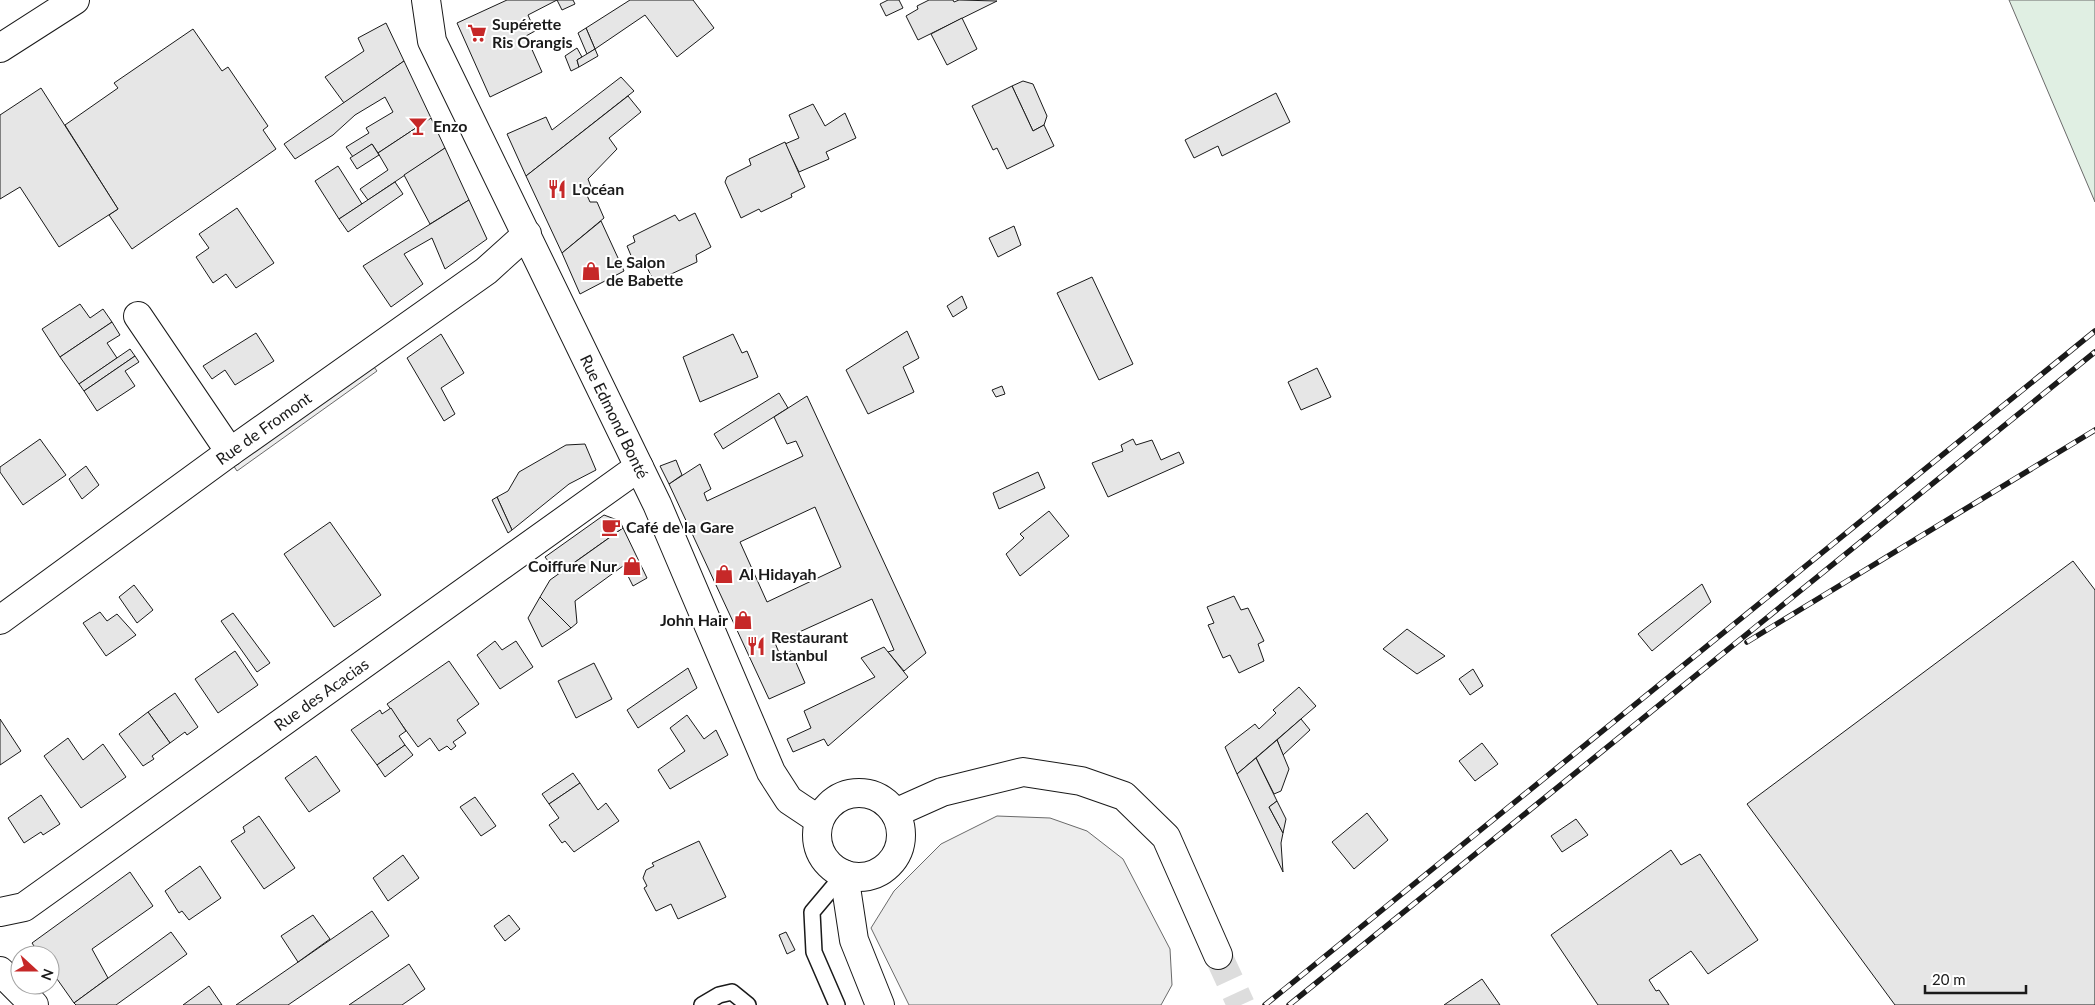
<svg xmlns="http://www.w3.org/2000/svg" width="2095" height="1005" font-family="Lato,sans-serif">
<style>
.green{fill:#e0efe3;stroke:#6a6a6a}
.parking{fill:#ededed;stroke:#6a6a6a}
.building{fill:#e6e6e6;stroke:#1a1a1a;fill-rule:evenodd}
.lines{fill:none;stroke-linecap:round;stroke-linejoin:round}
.primary-tunnel{stroke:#ddd;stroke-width:28;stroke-dasharray:28 14;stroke-linecap:butt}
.lane-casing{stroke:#1a1a1a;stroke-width:18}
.street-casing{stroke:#1a1a1a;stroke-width:30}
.primary-casing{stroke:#1a1a1a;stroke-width:30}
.lane{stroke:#fff;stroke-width:15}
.street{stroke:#fff;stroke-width:28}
.primary{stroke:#fff;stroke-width:28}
.rail-casing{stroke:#1a1a1a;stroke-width:5.5}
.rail{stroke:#fff;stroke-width:4;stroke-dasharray:11;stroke-linecap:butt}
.labels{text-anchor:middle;stroke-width:4;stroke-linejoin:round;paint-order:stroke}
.poi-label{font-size:16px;font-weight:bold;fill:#1a1a1a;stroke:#fff;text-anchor:start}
.street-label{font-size:16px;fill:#1a1a1a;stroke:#fff}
</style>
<rect width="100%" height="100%" fill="#fff"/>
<!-- green -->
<path class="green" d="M2009 0H2095V202Z"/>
<!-- parking -->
<g class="parking">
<path d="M371 363 377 371 237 471 231 462Z"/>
<path d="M997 816 1050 818 1087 831 1123 859 1170 949 1172 985 1161 1005H909L871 928 894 891 941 844Z"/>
</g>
<!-- building -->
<g class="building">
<path d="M507 0H573L575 4 562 10 557 0 528 15 535 31 526 36 542 72 490 97 457 23Z"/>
<path d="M630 0H693L714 28 677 57 645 15 595 49 586 28Z"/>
<path d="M888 0H899L903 8 886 16 880 4Z"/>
<path d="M929 0H953L954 2 959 0 997 1 918 40 906 16 918 9 917 6Z"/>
<path d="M962 18 977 49 947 65 931 34Z"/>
<path d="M386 23 404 61 344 103 325 77 364 51 358 38Z"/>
<path d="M586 28 595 49 587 54 578 33Z"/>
<path d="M193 29 222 71 228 67 268 126 263 130 276 149 132 249 109 215 118 209 65 125 118 88 114 83Z"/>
<path d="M577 48 582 57 577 60 579 67 571 71 565 56Z"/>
<path d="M595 49 598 56 579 67 577 60Z"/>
<path d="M404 61 431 118 378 153 372 144 353 157 346 147 369 133 366 128 393 112 385 97 355 115 333 135 295 159 284 144Z"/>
<path d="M621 77 634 91 526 176 507 134 546 117 552 130Z"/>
<path d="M1023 81 1033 84 1047 116 1044 125 1033 131 1012 86Z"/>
<path d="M1012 86 1033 131 1044 125 1054 146 1007 169 997 148 993 150 972 106Z"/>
<path d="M41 88 118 209 59 247 20 187 0 199V115Z"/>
<path d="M1276 93 1290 122 1222 156 1218 146 1194 158 1185 140Z"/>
<path d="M628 96 641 112 609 138 617 149 588 179 591 187 585 191 590 202H597L604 218 562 253 526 176Z"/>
<path d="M813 104 825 126 845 113 856 138 826 152 829 159 799 172 785 144 799 138 789 115Z"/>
<path d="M431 118 445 148 368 200 360 189 388 170 378 153Z"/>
<path d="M785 142 805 187 791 194 792 197 761 212 759 209 741 218 725 182 727 177 751 165 749 159Z"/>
<path d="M372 144 379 155 357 169 350 158Z"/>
<path d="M445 148 469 200 430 224 404 175Z"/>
<path d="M338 166 362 204 339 219 315 181Z"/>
<path d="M395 182 403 194 348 232 339 219Z"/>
<path d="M469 200 487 239 445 269 432 238 404 254 423 284 391 307 363 266Z"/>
<path d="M237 208 274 263 236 288 226 274 213 283 196 257 209 248 199 234Z"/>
<path d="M695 213 711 247 696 255 697 262 654 282 644 261 635 265 627 246 635 242 633 236 675 215 679 221Z"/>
<path d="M601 221 624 271 580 294 562 253Z"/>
<path d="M1014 226 1021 245 998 257 989 238Z"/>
<path d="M1092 277 1133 364 1099 380 1057 293Z"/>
<path d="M962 296 967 308 953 317 947 306Z"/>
<path d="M80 304 90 318 103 309 112 322 60 357 42 329Z"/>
<path d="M112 322 120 335 107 343 117 358 79 384 60 357Z"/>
<path d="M907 331 919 358 903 367 914 392 868 414 846 370Z"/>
<path d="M256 333 274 361 235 385 225 370 212 379 203 366Z"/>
<path d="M441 334 464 373 441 388 455 414 444 421 407 358Z"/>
<path d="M733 334 742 353 747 351 758 377 700 402 683 357Z"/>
<path d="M130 349 135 356 84 391 79 384Z"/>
<path d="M135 356 139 362 125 371 135 386 97 411 84 391Z"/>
<path d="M1317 368 1331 397 1301 410 1288 382Z"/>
<path d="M1002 386 1005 394 996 397 992 390Z"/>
<path d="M779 393 788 408 723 449 714 434Z"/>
<path d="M807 396 926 653 904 671 888 652 894 650 872 599 775 643 780 655 791 651 805 683 769 699 669 484 700 464 711 489 704 493 707 501 803 456 796 441 787 444 774 417ZM815 507 841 567 767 602 740 542Z"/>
<path d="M40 439 66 475 23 505 0 472V467Z"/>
<path d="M1133 439 1136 445 1152 440 1161 460 1179 452 1184 463 1108 497 1092 463 1123 451 1121 445Z"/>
<path d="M585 444 596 470 569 484 512 530 497 497 508 491 519 472 566 445Z"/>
<path d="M676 460 682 475 669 484 660 466Z"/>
<path d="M86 466 99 485 82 499 69 479Z"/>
<path d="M1038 472 1045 488 999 509 993 493Z"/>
<path d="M497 497 512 530 508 533 492 500Z"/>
<path d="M1049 511 1069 536 1020 576 1006 554 1024 538 1020 534Z"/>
<path d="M604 515 620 521 623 528 558 574 545 557Z"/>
<path d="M330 522 381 595 334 627 284 554Z"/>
<path d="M623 528 647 578 633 586 623 566 575 601 577 623 571 628 540 597 550 580Z"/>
<path d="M2073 561 2095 590V1005H1895L1747 804Z"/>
<path d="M1702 584 1711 602 1652 651 1638 634Z"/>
<path d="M134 585 153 610 137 623 119 597Z"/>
<path d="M1234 596 1241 610 1248 608 1264 641 1258 644 1264 661 1239 673 1230 655 1223 658 1208 625 1214 623 1207 607Z"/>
<path d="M540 597 571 628 542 647 528 618Z"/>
<path d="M100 612 107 621 117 614 136 635 106 656 83 623Z"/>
<path d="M233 613 270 663 257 672 221 621Z"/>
<path d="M1407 629 1445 656 1417 674 1383 649Z"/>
<path d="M495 641 502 650 516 641 533 667 500 689 477 655Z"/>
<path d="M884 647 908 677 828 746 824 739 793 752 787 739 811 728 804 711 875 677 861 658Z"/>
<path d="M235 651 258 685 218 713 195 679Z"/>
<path d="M449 661 479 704 457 720 466 733 453 742 456 746 451 750 447 746 439 751 430 738 418 747 387 704Z"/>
<path d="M594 663 612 699 576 718 558 681Z"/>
<path d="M688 668 697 688 638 728 627 710Z"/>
<path d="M1473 669 1483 686 1470 695 1459 679Z"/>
<path d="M1299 687 1316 706 1237 774 1225 747 1255 724 1259 729 1276 713 1273 710Z"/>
<path d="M175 693 198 727 187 735 185 732 170 743 148 712Z"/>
<path d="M391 708 406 731 399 736 405 745 377 765 351 730 380 710 382 714Z"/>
<path d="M148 712 170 743 152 756 154 759 143 766 119 734Z"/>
<path d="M687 715 704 739 716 730 728 755 670 789 658 770 685 751 670 728Z"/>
<path d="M0 719 21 751 0 765Z"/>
<path d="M1301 719 1310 730 1283 755 1277 740Z"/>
<path d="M68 738 83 760 103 744 126 777 81 808 44 756Z"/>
<path d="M1277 740 1289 769 1281 791 1274 794 1256 758Z"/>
<path d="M1482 743 1498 764 1475 781 1459 761Z"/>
<path d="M405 745 413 755 385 777 377 765Z"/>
<path d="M316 756 340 791 309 812 285 778Z"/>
<path d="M1256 758 1277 801 1269 807 1283 833 1281 843 1283 872 1237 774Z"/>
<path d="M573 773 580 783 549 804 542 794Z"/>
<path d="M580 783 598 810 606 803 619 821 574 852 565 841 562 843 549 825 559 818 549 804Z"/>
<path d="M41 795 60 824 43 835 41 832 24 843 8 818Z"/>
<path d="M475 797 496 826 481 836 460 807Z"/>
<path d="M1277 801 1286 819 1283 833 1269 807Z"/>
<path d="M1367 813 1388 840 1354 869 1332 842Z"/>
<path d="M259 816 295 868 264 889 231 841 245 832 243 827Z"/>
<path d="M1576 819 1588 835 1562 852 1551 836Z"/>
<path d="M699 841 726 897 678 919 671 904 656 911 644 888 647 886 643 878 646 870 654 866 652 863Z"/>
<path d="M1671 850 1681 865 1700 854 1758 940 1708 974 1691 951 1649 980 1656 991 1659 990 1669 1005H1598L1551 935Z"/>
<path d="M403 855 419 878 388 901 373 878Z"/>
<path d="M200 866 221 898 189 920 182 911 179 913 165 891Z"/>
<path d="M130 872 153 906 92 949 108 978 74 1003 50 969V955H40L32 943Z"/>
<path d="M372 911 389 936 288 1005H236Z"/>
<path d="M313 915 330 939 298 962 281 936Z"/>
<path d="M509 915 520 929 505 941 494 926Z"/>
<path d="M171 932 187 954 116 1005H76L74 1003Z"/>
<path d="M786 932 795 950 787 954 779 935Z"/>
<path d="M409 964 425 989 402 1005H349Z"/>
<path d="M1482 979 1500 1005H1444Z"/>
<path d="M209 986 222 1005H183Z"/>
</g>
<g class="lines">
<!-- primary-tunnel -->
<path class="primary-tunnel" d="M1218 955 1241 1005"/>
<!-- lane casing -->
<g class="lane-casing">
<g id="lane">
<path d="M702 1005 719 995 732 992 748 1005"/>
<path d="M837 1005 814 952 812 912 844 874"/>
</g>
</g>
<!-- street casing -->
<g class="street-casing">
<g id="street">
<path d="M0 48 75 0"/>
<path d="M138 316 230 452"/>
<path id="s1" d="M0 620 230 452 486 271 527 234"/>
<path d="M844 874 854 940 880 1005"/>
<path id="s2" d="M0 912 24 907 639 467"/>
<path d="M0 971 34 1005"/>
</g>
</g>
<!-- primary casing -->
<g class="primary-casing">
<g id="primary">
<path id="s3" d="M426 0 432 41 657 504 771 772 789 800 819 820"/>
<circle cx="859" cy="835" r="42"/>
<path d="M895 813 942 792 1023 772 1081 781 1124 796 1166 837 1218 955"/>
</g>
</g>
<!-- lane -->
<use href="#lane" class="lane"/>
<!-- street -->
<use href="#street" class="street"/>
<!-- primary -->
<use href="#primary" class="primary"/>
<!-- rail casing -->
<g class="rail-casing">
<g id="rail">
<path d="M1747 642 2095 430"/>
<path d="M1265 1005 2095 331"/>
<path d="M1289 1005 2095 352"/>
</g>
</g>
<!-- rail -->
<use href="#rail" class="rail"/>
</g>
<!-- icons -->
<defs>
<g id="supermarket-bare" transform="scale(1.5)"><path d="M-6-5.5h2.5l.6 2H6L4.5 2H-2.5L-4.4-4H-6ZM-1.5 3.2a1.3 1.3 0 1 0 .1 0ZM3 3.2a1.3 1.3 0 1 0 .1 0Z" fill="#c62828" stroke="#fff" stroke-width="2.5" paint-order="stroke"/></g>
<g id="bar-bare" transform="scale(1.5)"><path d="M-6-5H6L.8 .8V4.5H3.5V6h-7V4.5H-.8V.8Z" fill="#c62828" stroke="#fff" stroke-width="2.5" paint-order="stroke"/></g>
<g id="restaurant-bare" transform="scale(1.5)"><path d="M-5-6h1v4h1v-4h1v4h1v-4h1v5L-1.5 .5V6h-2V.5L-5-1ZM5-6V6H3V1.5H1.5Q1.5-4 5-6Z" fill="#c62828" stroke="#fff" stroke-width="2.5" paint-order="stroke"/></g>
<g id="shop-bare" transform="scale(1.5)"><path d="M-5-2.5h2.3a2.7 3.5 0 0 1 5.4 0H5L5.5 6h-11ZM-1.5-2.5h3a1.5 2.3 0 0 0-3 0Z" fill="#c62828" stroke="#fff" stroke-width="2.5" paint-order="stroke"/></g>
<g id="cafe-bare" transform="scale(1.5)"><path d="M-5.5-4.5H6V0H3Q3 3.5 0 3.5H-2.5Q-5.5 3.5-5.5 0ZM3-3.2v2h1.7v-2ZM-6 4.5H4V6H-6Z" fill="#c62828" stroke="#fff" stroke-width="2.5" paint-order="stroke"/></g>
</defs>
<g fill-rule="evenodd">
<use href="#supermarket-bare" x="477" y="33"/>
<use href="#bar-bare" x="418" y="126"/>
<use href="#restaurant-bare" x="557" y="189"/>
<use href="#shop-bare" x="591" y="271"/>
<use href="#cafe-bare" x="611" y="527"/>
<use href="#shop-bare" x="632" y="566"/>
<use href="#shop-bare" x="724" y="574"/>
<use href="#shop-bare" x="743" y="620"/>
<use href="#restaurant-bare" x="756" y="646"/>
</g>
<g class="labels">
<!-- poi labels -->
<g class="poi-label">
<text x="492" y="30">Supérette<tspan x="492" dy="18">Ris Orangis</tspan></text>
<text x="433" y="132">Enzo</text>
<text x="572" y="195">L'océan</text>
<text x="606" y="268">Le Salon<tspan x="606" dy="18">de Babette</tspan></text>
<text x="626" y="533">Café de la Gare</text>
<text x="617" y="572" text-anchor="end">Coiffure Nur</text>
<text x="739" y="580">Al Hidayah</text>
<text x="728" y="626" text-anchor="end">John Hair</text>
<text x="771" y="643">Restaurant<tspan x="771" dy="18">Istanbul</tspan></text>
</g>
<!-- street labels -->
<g class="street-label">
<text dy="6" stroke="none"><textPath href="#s3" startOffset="459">Rue Edmond Bonté</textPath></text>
<text dy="6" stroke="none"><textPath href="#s1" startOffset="326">Rue de Fromont</textPath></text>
<text dy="6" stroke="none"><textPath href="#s2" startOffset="390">Rue des Acacias</textPath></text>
</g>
</g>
<!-- north arrow -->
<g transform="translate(35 970) rotate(111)"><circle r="24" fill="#ffffff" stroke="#a3a3a3"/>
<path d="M0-4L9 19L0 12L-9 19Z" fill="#c62828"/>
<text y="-8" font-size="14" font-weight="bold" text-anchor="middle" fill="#1a1a1a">N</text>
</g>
<!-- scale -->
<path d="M1925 985v8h101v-8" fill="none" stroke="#1a1a1a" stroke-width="2.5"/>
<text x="1932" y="985" font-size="15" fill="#1a1a1a" stroke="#ffffff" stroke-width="4" paint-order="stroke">20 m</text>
</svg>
